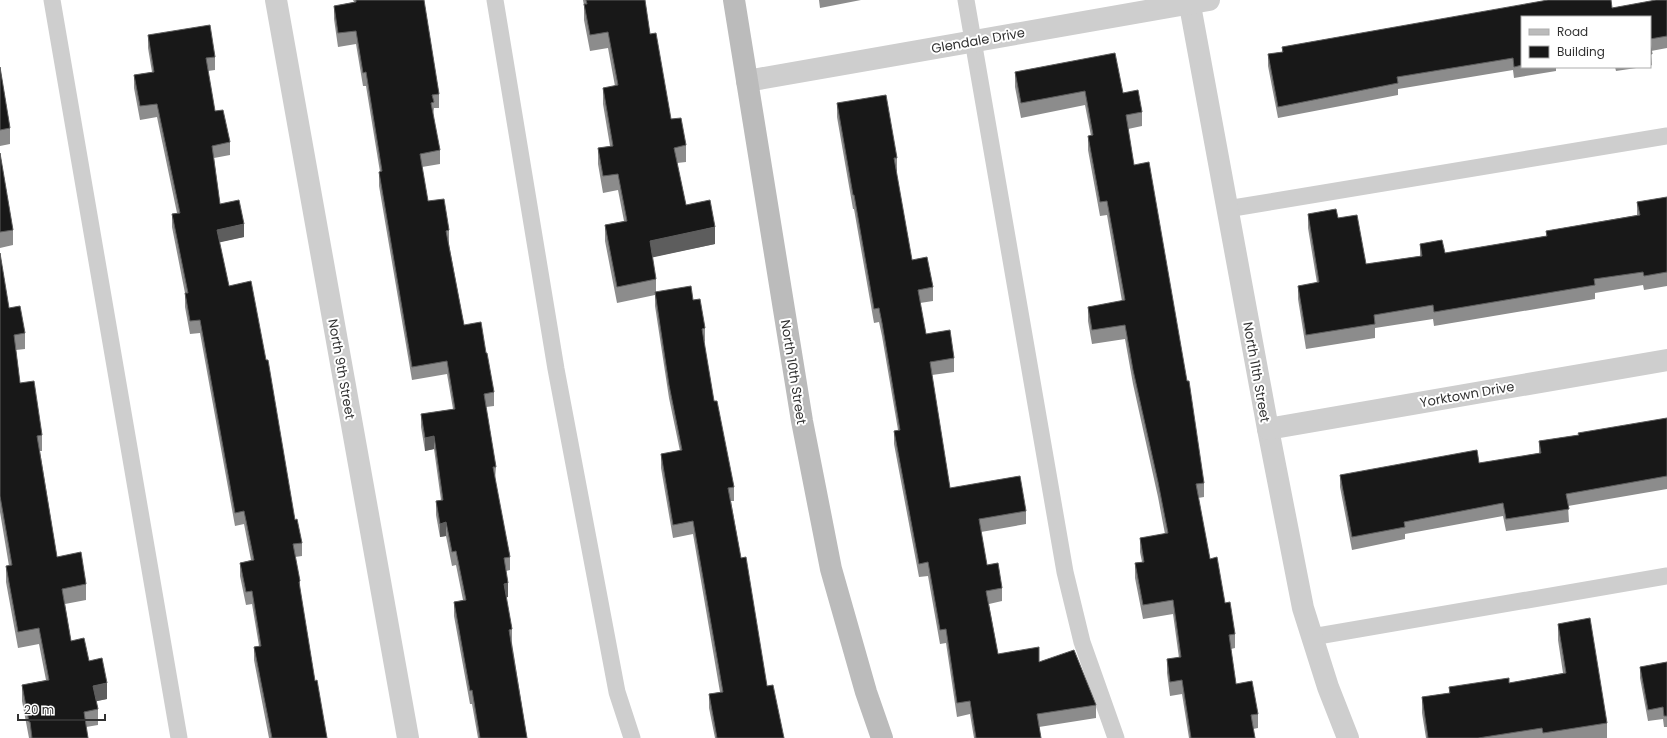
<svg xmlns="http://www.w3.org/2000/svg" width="1667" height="738" font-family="Poppins,sans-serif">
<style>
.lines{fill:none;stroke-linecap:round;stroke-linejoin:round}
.lane{stroke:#cecece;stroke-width:17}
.street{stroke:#cecece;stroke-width:22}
.secondary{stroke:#bbb;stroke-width:22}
.wall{fill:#8c8c8c}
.shaded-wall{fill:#5d5d5d}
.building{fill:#181818;stroke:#5d5d5d}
.labels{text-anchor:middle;stroke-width:4;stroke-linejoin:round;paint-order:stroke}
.street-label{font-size:13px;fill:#313131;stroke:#fff}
</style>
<rect width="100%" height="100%" fill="#fff"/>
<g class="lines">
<!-- lane -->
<g class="lane">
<path d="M52 0 179 738"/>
<path d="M495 0 556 369 617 692 632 738"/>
<path d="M966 0 1065 572 1082 642 1116 738"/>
<path d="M1227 209 1667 136"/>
<path d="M1312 637 1667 576"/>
</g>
<!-- street -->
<g class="street">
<path d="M276 0 408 738"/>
<path d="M1189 0 1268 429 1303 608 1328 687 1348 738"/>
<path d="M747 81 1209 0"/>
<path d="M1268 429 1667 360"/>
</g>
<!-- secondary -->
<path class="secondary" d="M734 0 802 421 831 569 866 692 882 738"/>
</g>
<!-- wall -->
<g class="wall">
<path d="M353 0H424L439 94V108H434L433 116 440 150V164L422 167 428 201 449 230V244L464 325 486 353 494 392V406L486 407 496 467 495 480 510 557V570L506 571 508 597H506L512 629V643L527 738H478L472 704H470L454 616V602L463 600 456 565 452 566 446 536 440 537 436 515V501L441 500 434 449 425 451 421 427V414L453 409 447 374 412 380 379 186V172H380L366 86H363L356 44 338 47 334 19V6L354 2Z"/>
<path d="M583 0H645L650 34 671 119 686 145V162L677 163 686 205 715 244 652 257 656 279V292L693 300 705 328V341L704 342 714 401 734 487V501H731L741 558 767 686 784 738H715L709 708V694L720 692 693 534 673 538 661 468V454L680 451 669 398 655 306V295L617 303 605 241V225L624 221 618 190 603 193 598 164V148L610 146 603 104V88L615 86 608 48 590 51 584 20V6Z"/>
<path d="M819 0H861L820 8Z"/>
<path d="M1548 0H1611L1612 8 1656 0H1667V48L1651 51 1652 65 1650 66V17H1522V67H1556V71L1514 78 1513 70 1398 89V95L1278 118 1268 66V54L1282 52V47Z"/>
<path d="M148 35 215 57V70L208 71 215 111 230 142V155L214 158 220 204 244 237 219 242 229 286 302 543V556L295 557 300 581V589L315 681 327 738H269L254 660V647L259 646 252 604 246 605 240 576V563L251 560 244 524 235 526 200 333 190 334 185 307V293L172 227V214L177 213 157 117 140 120 134 88V75L152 72 148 48Z"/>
<path d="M0 67 10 128V144L0 146Z"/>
<path d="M1615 67H1643L1616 71Z"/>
<path d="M1015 72 1123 93 1142 112V126L1128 129 1134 165 1204 483V497L1198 498 1210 559 1235 634V648L1231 649 1236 684 1258 714V728L1253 729 1255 738H1189L1182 694 1170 696 1167 673V659L1179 658 1173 614 1143 619 1135 578V563L1142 562 1140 552V538L1165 534 1158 497 1133 384 1125 339 1092 344 1088 321V307L1122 301 1107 215 1100 216 1088 150V136H1091L1085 105 1021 118 1015 87Z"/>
<path d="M837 103 897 158V171H896L912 260 933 287V301L920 303 926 334 954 358V372L932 375 950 488 1026 511V524L981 532 987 565 1002 588V601L989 604 998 654 1039 662 1096 705V718L1039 727 1041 738H974L970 714 957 717 946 643 940 644 928 576 919 577 894 444V431L898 430 882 336 879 322 874 323 854 209H853L837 117Z"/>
<path d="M0 153 13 230V245L0 248Z"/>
<path d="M1667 197V286L1644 290 1643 285 1595 293V299L1434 326 1433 319 1375 328V338L1306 349 1298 299V286L1317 283 1308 228V214L1338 218 1366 264 1420 256V244L1445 253 1546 236V231L1637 215V202Z"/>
<path d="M0 253 9 308 25 333V349L16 350 20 383 42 435V451H40L57 557 86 584V600L65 604 71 641 89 661 107 699 96 701 98 709V725L86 727 88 738H29L22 701V685L46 680 39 644 18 648 6 582V566H9L0 512Z"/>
<path d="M1667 418V489L1568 506 1569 522 1506 531 1503 516 1405 534V539L1352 550 1340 487V475L1479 463 1539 453V441L1578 435Z"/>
<path d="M1558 624 1607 723V738H1426L1422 713V697L1449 693V687L1509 683 1563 673 1558 640Z"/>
<path d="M1667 662V727H1664L1663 719 1648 721 1640 678V667Z"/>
</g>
<!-- shaded-wall -->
<g class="shaded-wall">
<path d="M244 224V237L217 243V230Z"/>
<path d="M715 227V244L650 258V241Z"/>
<path d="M434 436V449L425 451V438Z"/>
<path d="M446 522V536L440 537V524Z"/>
<path d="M508 583V597L504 598V584Z"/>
<path d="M107 683V699L93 702V686Z"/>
</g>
<!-- building -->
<g class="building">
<path d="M356 0H424L439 94 432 95 434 102 431 103 440 150 420 154 428 201 444 199 449 230 446 231 464 325 481 322 486 353H487L494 392 484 394 496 467H493L510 557 504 558 508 583 504 584 512 629 509 630 527 738H480L472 690 470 691 454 602 466 600 456 551 452 552 446 522 440 524 436 501 443 500 434 436 425 438 421 414 455 409 447 361 412 367 379 172 382 171 366 72 363 73 356 31 338 33 334 6 356 2Z"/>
<path d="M586 0H645L650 34 656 33 671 119 681 118 686 145 674 148 686 205 710 200 715 227 650 241 656 279 617 287 605 225 627 221 618 174 603 176 598 148 613 146 603 88 618 85 608 32 590 35 584 4H587Z"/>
<path d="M1548 0H1611L1612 8 1656 0H1667V36L1650 39V17H1522V65L1514 67 1513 58 1397 77 1398 83 1278 107 1268 54 1283 52 1282 47Z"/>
<path d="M210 25 215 57 206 58 215 111 223 110 230 142 212 146 220 204 239 200 244 224 217 230 229 286 251 281 266 360H268L295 520 297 519 302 543 293 544 300 581 299 582 315 681 317 680 327 738H272L254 647 261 646 252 591 246 592 240 563 254 560 244 511 235 513 200 320 190 321 185 293H188L172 214 180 213 157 104 140 106 134 75 154 72 148 35Z"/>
<path d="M1650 42 1652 54H1650Z"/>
<path d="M1115 53 1123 93 1138 90 1142 112 1126 115 1134 165 1149 162 1187 381H1189L1204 483 1196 484 1210 559 1217 557 1225 603 1230 602 1235 634 1229 635 1236 684 1252 681 1258 714 1251 715 1255 738H1191L1182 680 1170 682 1167 659 1181 657 1173 600 1143 605 1135 563 1144 562 1140 538 1168 533 1158 482 1133 370 1125 325 1092 330 1088 307 1125 300 1107 201 1100 202 1088 136 1093 135 1085 91 1021 103 1015 72Z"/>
<path d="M0 67 10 128 0 130Z"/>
<path d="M886 95 897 158H894L912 260 927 257 933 287 918 290 926 334 950 330 954 358 930 362 950 488 1020 476 1026 511 979 519 987 565 998 563 1002 588 986 591 998 654 1039 647V662L1074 650 1096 705 1037 714 1041 738H976L970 701 957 703 946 629 940 630 928 562 919 564 894 431 900 430 882 323 879 308 874 309 854 195H853L837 103Z"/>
<path d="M0 153 13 230 0 232Z"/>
<path d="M1667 197V272L1644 276 1643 272 1594 279 1595 285 1434 312 1433 305 1374 315 1375 324 1306 335 1298 286 1319 282 1308 214 1336 209 1338 218 1357 215 1366 264 1422 256 1420 244 1442 240 1445 253 1547 236 1546 231 1640 215 1637 202Z"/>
<path d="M0 253 9 308 20 306 25 333 14 335 20 383 34 381 42 435 37 436 57 557 81 552 86 584 62 589 71 641 84 638 89 661 102 658 107 683 93 686 98 709 84 712 88 738H32L30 722H29L22 685 49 680 39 628 18 632 6 566 12 565 0 496Z"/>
<path d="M691 286 693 300 700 299 705 328 702 329 714 401H717L734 487 728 488 741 558 746 557 767 686 773 685 784 738H717L709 694 723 692 693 521 673 525 661 454 682 450 669 385 655 292Z"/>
<path d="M1667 418V476L1566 494 1569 509 1506 519 1503 503 1404 522 1405 527 1352 537 1340 475 1477 450 1479 463 1541 453 1539 441 1579 435 1578 433Z"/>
<path d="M1590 618 1607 723 1543 733 1542 728 1478 738H1428L1422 697 1450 693 1449 687 1509 678V683L1566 673 1558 624Z"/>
<path d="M1667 662V716H1664L1663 707 1648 710 1640 667Z"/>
</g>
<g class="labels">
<!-- street labels -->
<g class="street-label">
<text transform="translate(978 40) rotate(-10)" y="5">Glendale Drive</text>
<text transform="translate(342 369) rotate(80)" y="5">North 9th Street</text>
<text transform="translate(794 372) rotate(81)" y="5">North 10th Street</text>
<text transform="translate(1257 372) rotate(80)" y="5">North 11th Street</text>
<text transform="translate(1467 394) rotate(-10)" y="5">Yorktown Drive</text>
</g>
</g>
<!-- legend -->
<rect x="1521" y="16" width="130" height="52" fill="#ffffff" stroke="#adadad"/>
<rect x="1529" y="29" width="20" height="6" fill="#bbbbbb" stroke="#adadad"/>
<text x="1557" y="36" font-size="12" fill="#313131">Road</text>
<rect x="1529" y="46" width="20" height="12" fill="#181818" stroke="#adadad"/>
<text x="1557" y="56" font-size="12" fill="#313131">Building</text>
<!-- scale -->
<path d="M18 714v6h87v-6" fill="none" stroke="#313131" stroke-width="2"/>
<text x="24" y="714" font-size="12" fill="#313131" stroke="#ffffff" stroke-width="3" paint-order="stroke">20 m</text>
</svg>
